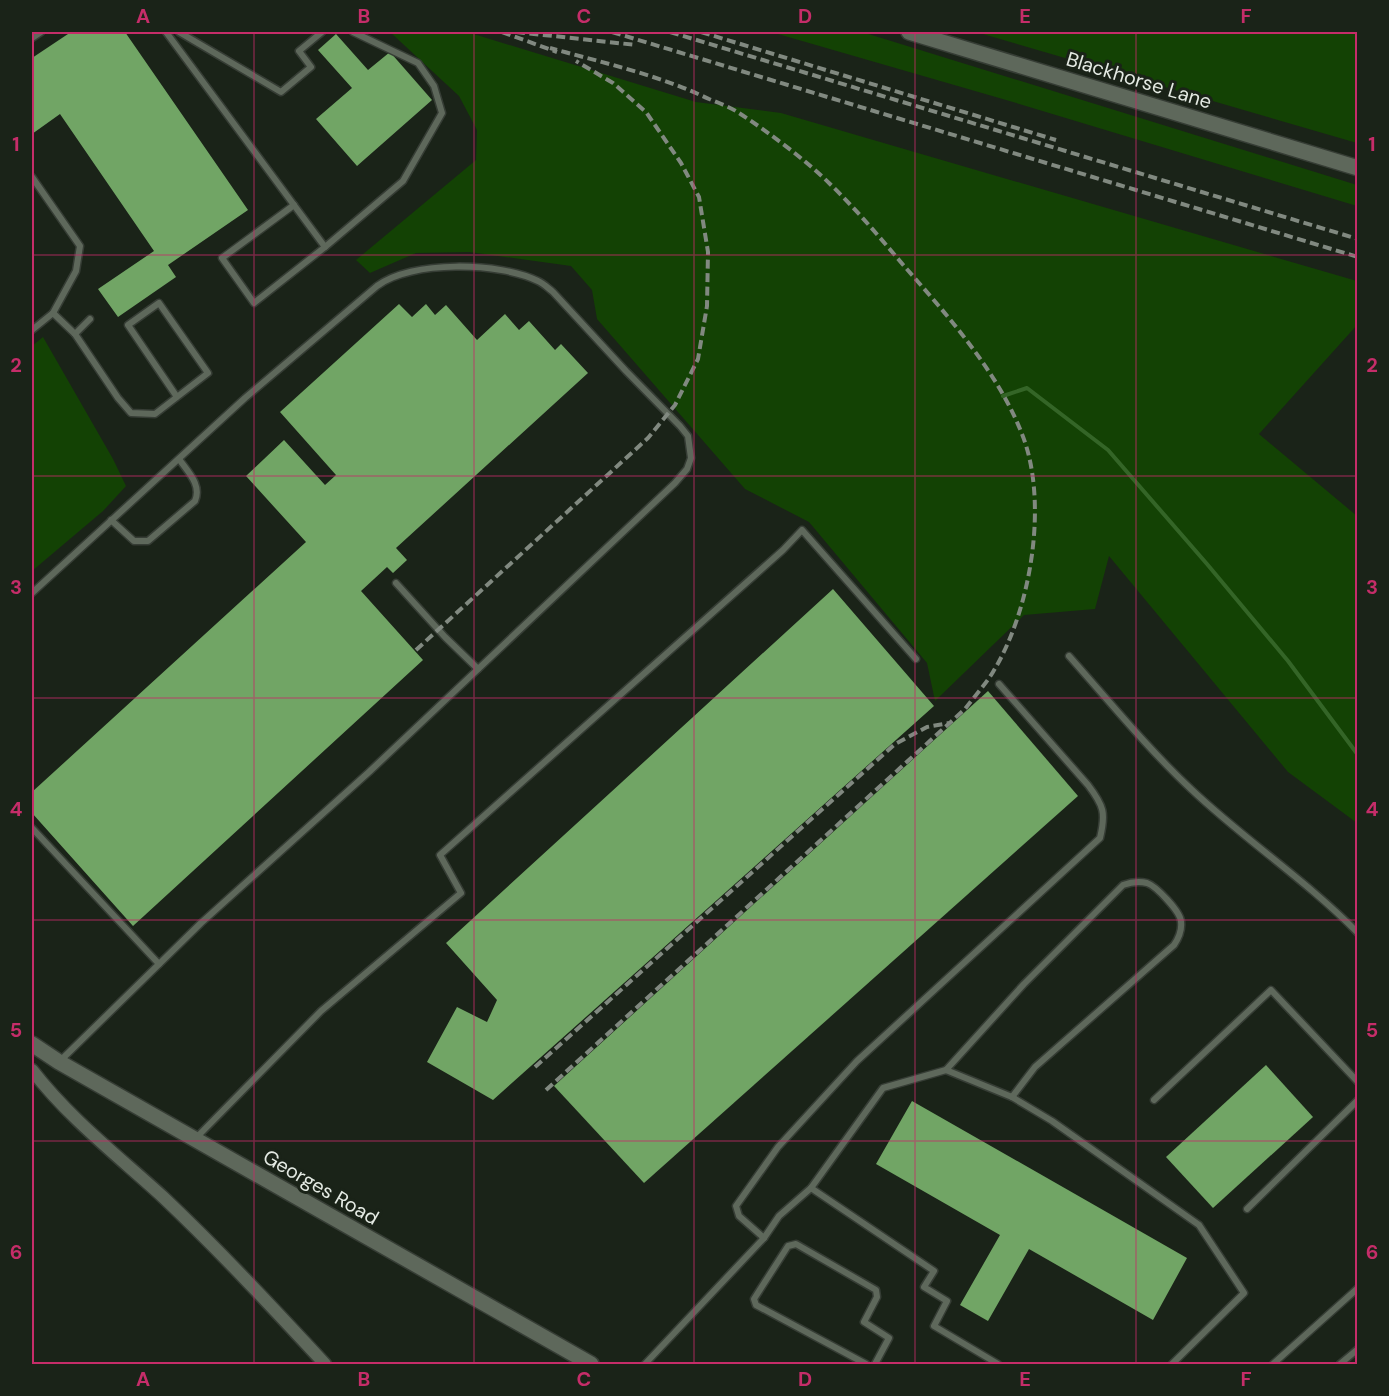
<svg xmlns="http://www.w3.org/2000/svg" width="1389" height="1396" font-family="'DM Sans',sans-serif">
<style>
.green{fill:#134204}
.lines{fill:none;stroke-linecap:round;stroke-linejoin:round}
.stream{stroke:#346527;stroke-width:4}
.building{fill:#71a565}
.service-casing{stroke:#363d35;stroke-width:9}
.minor-casing{stroke:#363d35;stroke-width:15}
.tertiary-casing{stroke:#363d35;stroke-width:18}
.service{stroke:#5e685b;stroke-width:6}
.minor{stroke:#5e685b;stroke-width:12}
.tertiary{stroke:#5e685b;stroke-width:15}
.rail{stroke:#818980;stroke-width:4;stroke-dasharray:9 4.5;stroke-linecap:butt}
.grid{fill:none;stroke:#c52d69;stroke-width:1.5;stroke-opacity:0.55}
.labels{text-anchor:middle;stroke-width:6;stroke-linejoin:round;paint-order:stroke}
.street-label{font-size:20px;fill:#e4eae3;stroke:#1a2318}
.neatline{fill:none;stroke:#c52d69;stroke-width:2}
.grid-label{font-size:20px;text-anchor:middle;font-weight:bold;fill:#c52d69}
</style>
<rect width="100%" height="100%" fill="#1a2318"/>
<!-- green -->
<g class="green">
<path d="M390 32H467L696 102 781 113 1357 281V325L1259 434 1357 516V823L1288 772 1109 556 1095 609 1024 615 935 701 927 663 809 522 745 489 597 319 592 290 571 266 469 252 416 253 370 273 356 260 476 160 477 130 459 96Z"/>
<path d="M771 32H862L1357 185V206L1013 102Z"/>
<path d="M976 32H1357V143Z"/>
<path d="M43 337 113 459 126 486 103 511 32 571V346Z"/>
</g>
<g class="lines">
<!-- stream -->
<path class="stream" d="M1003 396 1027 388 1108 450 1207 564 1288 661 1358 755"/>
</g>
<!-- building -->
<g class="building">
<path d="M71 32H125L248 210 168 265 176 277 118 317 98 289 154 251 60 114 32 134V58Z"/>
<path d="M336 34 368 70 390 52 432 100 357 166 316 119 352 88 318 50Z"/>
<path d="M399 304 412 317 426 304 435 315 446 305 477 340 505 314 519 330 529 321 555 350 561 344 588 373 396 548 407 560 393 573 387 567 361 591 423 660 133 926 32 813V792L306 542 246 476 284 440 325 485 336 475 280 412Z"/>
<path d="M833 589 934 706 493 1100 427 1062 457 1007 487 1022 497 1000 446 943Z"/>
<path d="M988 691 1078 796 644 1183 554 1086Z"/>
<path d="M1266 1065 1313 1117 1213 1208 1166 1157Z"/>
<path d="M912 1101 1187 1258 1153 1320 1029 1249 988 1321 960 1305 1000 1235 876 1164Z"/>
</g>
<g class="lines">
<!-- service casing -->
<g class="service-casing">
<g id="service">
<path d="M166 32 325 247 403 181 442 113 434 86 418 63 353 32"/>
<path d="M179 32 281 92 311 67 299 51 322 32"/>
<path d="M32 38 41 32"/>
<path d="M32 177 80 246 76 271 53 313"/>
<path d="M294 205 222 258 254 303 325 247"/>
<path d="M32 330 53 313 75 334 118 398 131 413 155 414 208 373 159 303 128 325 177 397"/>
<path d="M75 334 90 319"/>
<path d="M111 520 134 541H148L195 501C202 485 188 472 179 459"/>
<path d="M396 583 445 637 478 669"/>
<path d="M32 593 245 398 377 286C411 260 500 262 538 281 543 283 548 288 553 292L626 371 680 426 688 436 691 458 687 469 675 483 369 772 201 923 59 1062"/>
<path d="M1069 656C1109 701 1148 749 1192 790 1245 840 1307 881 1358 933"/>
<path d="M32 828 159 964"/>
<path d="M946 1070 1024 984 1123 885C1131 882 1139 881 1147 883 1156 886 1181 912 1181 922 1182 930 1178 939 1174 945L1035 1067 1012 1097"/>
<path d="M1154 1100 1271 990 1358 1082"/>
<path d="M195 1139 321 1011 461 893 440 855 783 550 802 530 916 659"/>
<path d="M811 1188 934 1271 924 1287 947 1301 934 1326 998 1364"/>
<path d="M1247 1209 1358 1100"/>
<path d="M764 1238 739 1216 736 1206 778 1147 857 1061 1100 838C1106 813 1104 806 1088 785L999 684"/>
<path d="M645 1364 764 1238 779 1216 811 1188 883 1088 946 1070 1012 1097 1052 1121 1199 1225 1244 1293 1172 1364"/>
<path d="M866 1364 756 1305 754 1299 788 1246 796 1244 876 1290 877 1297 864 1322 889 1338 875 1364"/>
<path d="M1273 1364 1358 1288"/>
<path d="M1340 1364 1358 1349"/>
</g>
</g>
<!-- minor casing -->
<g class="minor-casing">
<path id="minor" d="M32 1070C69 1118 118 1156 163 1197 219 1250 272 1307 325 1364"/>
</g>
<!-- tertiary casing -->
<g class="tertiary-casing">
<g id="tertiary">
<path d="M909 32 1358 168"/>
<path d="M32 1044 59 1062 591 1364"/>
</g>
</g>
<!-- service -->
<use href="#service" class="service"/>
<!-- minor -->
<use href="#minor" class="minor"/>
<!-- tertiary -->
<use href="#tertiary" class="tertiary"/>
<!-- rail -->
<g class="rail">
<path d="M502 32 557 52"/>
<path d="M516 32 636 45"/>
<path d="M612 32 1358 257"/>
<path d="M670 32 1358 239"/>
<path d="M701 32 1056 140"/>
<path d="M416 650 648 438 675 405 698 359 707 306 708 252 699 197 681 163 646 112 613 83 576 61"/>
<path d="M535 1067 895 744 927 727 949 723"/>
<path d="M546 1090 965 709C974 697 985 685 993 672 1031 610 1049 502 1022 434 998 372 948 316 905 267 881 239 857 210 830 184 807 161 767 131 739 113 730 107 719 103 709 99 659 75 604 63 550 48"/>
</g>
</g>
<!-- grid -->
<path class="grid" d="M254 32V1364M474 32V1364M694 32V1364M915 32V1364M1136 32V1364M32 255H1358M32 476H1358M32 698H1358M32 920H1358M32 1141H1358"/>
<g class="labels">
<!-- street labels -->
<g class="street-label">
<text transform="translate(1139 80) rotate(17)" y="7">Blackhorse Lane</text>
<text transform="translate(321 1187) rotate(30)" y="7">Georges Road</text>
</g>
</g>
<!-- border -->
<rect width="1389" height="1396" fill="none" stroke="#1a2318" stroke-width="66"/>
<rect x="33" y="33" width="1323" height="1330" class="neatline"/>
<g class="grid-label">
<text x="143" y="23">A</text>
<text x="364" y="23">B</text>
<text x="584" y="23">C</text>
<text x="805" y="23">D</text>
<text x="1025" y="23">E</text>
<text x="1246" y="23">F</text>
<text x="16" y="151">1</text>
<text x="1372" y="151">1</text>
<text x="16" y="372">2</text>
<text x="1372" y="372">2</text>
<text x="16" y="594">3</text>
<text x="1372" y="594">3</text>
<text x="16" y="816">4</text>
<text x="1372" y="816">4</text>
<text x="16" y="1037">5</text>
<text x="1372" y="1037">5</text>
<text x="16" y="1259">6</text>
<text x="1372" y="1259">6</text>
<text x="143" y="1386">A</text>
<text x="364" y="1386">B</text>
<text x="584" y="1386">C</text>
<text x="805" y="1386">D</text>
<text x="1025" y="1386">E</text>
<text x="1246" y="1386">F</text>
</g>
</svg>
